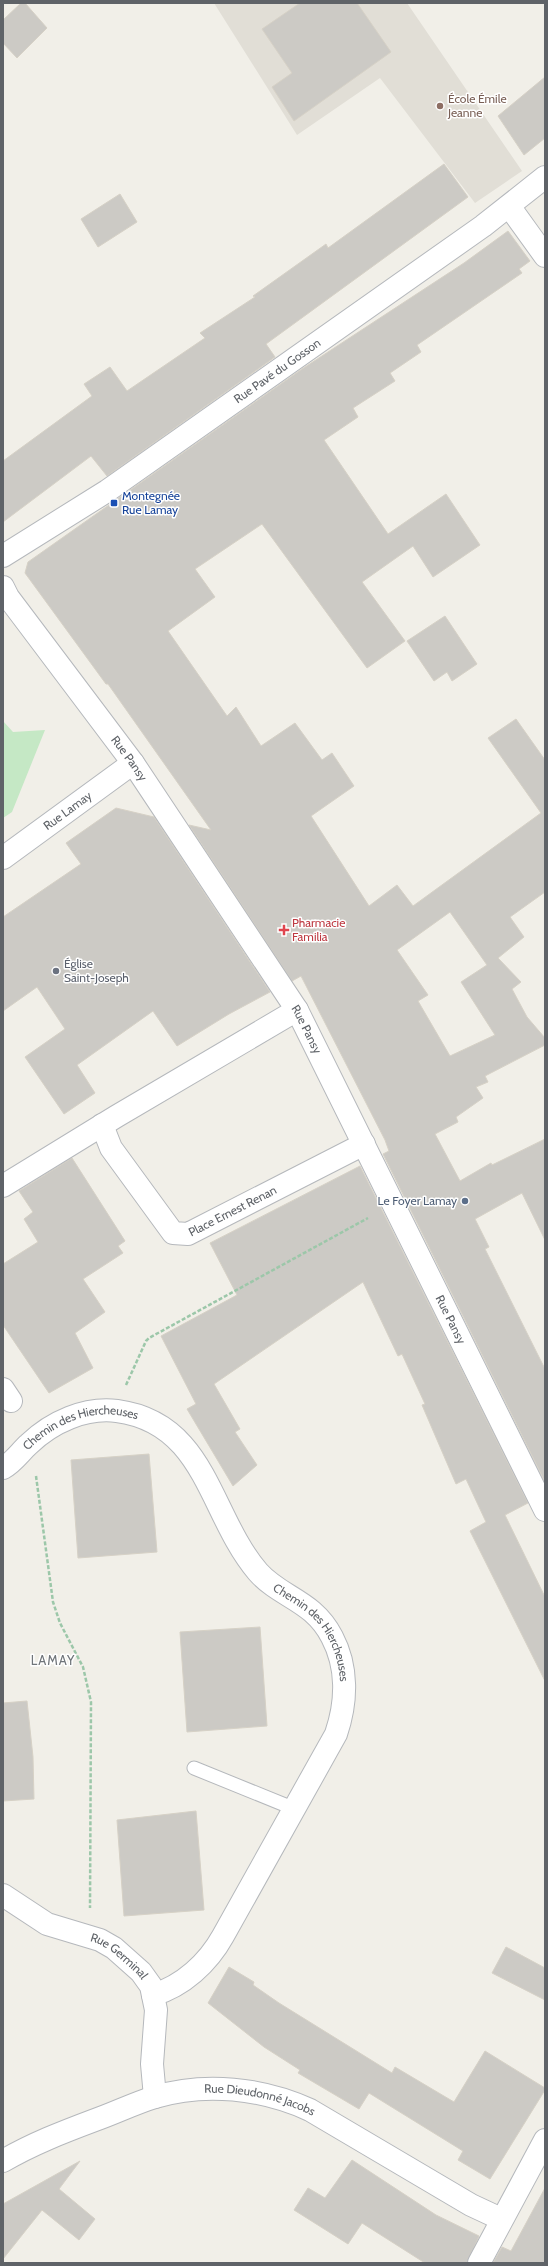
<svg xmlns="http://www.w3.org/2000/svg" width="548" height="2266" font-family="Cabin,sans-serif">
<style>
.education{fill:#e1ded6}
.green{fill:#c5e8c5}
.building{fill:#cccac5;stroke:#d6d1c6;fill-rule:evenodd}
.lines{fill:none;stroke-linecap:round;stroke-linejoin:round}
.lane-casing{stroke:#b5b8bc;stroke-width:15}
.street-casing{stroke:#b5b8bc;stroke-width:24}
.path{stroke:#9cc7a9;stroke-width:2.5;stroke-dasharray:4 2;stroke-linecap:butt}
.lane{stroke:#fff;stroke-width:13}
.street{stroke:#fff;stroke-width:22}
.education-dot{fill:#8d6e63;stroke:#fff;stroke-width:1.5}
.transit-dot{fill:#1a4fb4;stroke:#fff;stroke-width:1.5}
.health-dot{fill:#e0444e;stroke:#fff;stroke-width:1.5}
.worship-dot{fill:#6b7280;stroke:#fff;stroke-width:1.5}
.service-dot{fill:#5c6f8a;stroke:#fff;stroke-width:1.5}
.labels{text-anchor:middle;stroke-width:3;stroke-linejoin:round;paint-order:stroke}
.education-label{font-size:12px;fill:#785e54;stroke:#fff;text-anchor:start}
.street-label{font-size:12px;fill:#5f6368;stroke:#fff}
.transit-label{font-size:12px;fill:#164399;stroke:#fff;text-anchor:start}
.health-label{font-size:12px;fill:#be3a42;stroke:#fff;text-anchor:start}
.worship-label{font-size:12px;fill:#5b616d;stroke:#fff;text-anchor:start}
.service-label{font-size:12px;fill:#4e5e75;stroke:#fff;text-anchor:end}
.neighbourhood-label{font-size:13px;letter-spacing:1px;fill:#70757a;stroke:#fff}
</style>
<rect width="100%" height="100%" fill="#f1efe8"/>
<!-- education -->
<path class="education" d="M214 3H407L522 171 475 203 380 78 297 135Z"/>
<!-- green -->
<path class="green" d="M3 721 13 732 45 730 12 812 3 818Z"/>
<!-- building -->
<g class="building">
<path d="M21 3H25L47 28 17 58 3 43V20Z"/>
<path d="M300 3H357L391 52 294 121 272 87 292 73 262 29Z"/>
<path d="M545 77V138L524 155 498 116Z"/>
<path d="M444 164 468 197 266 344 275 357 107 476 91 456 3 522V461L92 396 84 384 110 367 127 391 205 338 200 333 255 297 253 296 326 244 328 248Z"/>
<path d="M120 194 137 222 98 247 81 219Z"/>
<path d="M508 231 530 261 519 269 522 273 417 345 421 352 390 373 395 381 353 408 358 417 324 440 388 534 446 494 480 545 433 577 413 546 362 582 405 641 367 668 262 524 195 569 215 597 168 631 227 716 236 707 261 746 295 723 322 760 332 753 354 786 311 816 369 906 397 885 413 906 541 813 488 738 516 719 545 760V892L510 917 524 937 498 958 521 982 512 989 527 1017 545 1038V1045L485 1076 488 1082 476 1087 483 1098 456 1117 458 1122 435 1134 460 1181 491 1163 492 1165 545 1139V1240L522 1193 475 1219 489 1247 485 1249 545 1369V1482L383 1154 389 1151 385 1140 301 976 292 981 189 825 211 830 108 684H106L25 573 28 562 302 369 464 263ZM450 912 487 965 461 982 495 1035 450 1056 418 1001 428 995 397 950Z"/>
<path d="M445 616 477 664 452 681 447 672 434 681 407 641Z"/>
<path d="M116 808 154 817 270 992 229 1014 177 1046 153 1011 77 1065 95 1093 64 1114 25 1057 65 1029 37 987 3 1011V917L81 864 66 843Z"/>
<path d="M72 1158 125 1241 118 1246 123 1253 83 1279 105 1312 75 1333 93 1368 49 1393 3 1325V1264L38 1242 24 1219 33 1212 19 1191Z"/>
<path d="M360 1166 528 1503 505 1515 545 1597V1681L470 1531 486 1522 466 1479 456 1484 422 1405 425 1404 402 1354 398 1356 363 1282 214 1384 240 1429 235 1432 257 1465 233 1486 187 1409 196 1404 161 1336 237 1295 210 1243Z"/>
<path d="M149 1454 157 1552 78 1558 71 1460Z"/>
<path d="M260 1627 267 1726 187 1732 180 1632Z"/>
<path d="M27 1701 33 1757 34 1799 3 1801V1703Z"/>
<path d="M196 1811 204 1910 124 1916 117 1820Z"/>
<path d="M506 1947 545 1968V2000L492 1973Z"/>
<path d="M229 1967 254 1982 253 1985 279 2003 392 2073 395 2067 454 2102 485 2051 545 2088V2090L490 2179 458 2160 463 2151 369 2093 359 2109 298 2073 300 2070 264 2047 208 2003Z"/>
<path d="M352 2160 436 2215 479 2236 467 2263H425L362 2223 348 2244 294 2210 308 2188 325 2198Z"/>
<path d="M80 2161 59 2189 95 2219 79 2240 42 2210 3 2259V2204Z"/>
<path d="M545 2188V2263H493L502 2247 511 2251Z"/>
</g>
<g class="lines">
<!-- lane casing -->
<g class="lane-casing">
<path id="lane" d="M194 1768 295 1809"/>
</g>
<!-- street casing -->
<g class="street-casing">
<g id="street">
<path d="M509 206 545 256"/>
<path id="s1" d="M3 556 107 491 483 226 545 177"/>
<path id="s2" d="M3 587 8 597 133 763 297 1010 545 1510"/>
<path id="s3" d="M3 858 133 763"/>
<path id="s4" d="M102 1125 111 1148 173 1233 188 1234 364 1144"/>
<path d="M3 1186 117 1116 297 1010"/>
<path d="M3 1389 11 1401"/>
<path id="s5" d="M3 1468C14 1462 20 1452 29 1444 52 1422 85 1407 117 1411 207 1423 209 1515 258 1572 281 1598 313 1600 332 1637 348 1667 347 1702 336 1734L223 1936C208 1963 183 1986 153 1995"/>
<path id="s6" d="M3 1895 47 1924 100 1940 114 1948 141 1972 151 1986 156 2010 152 2064 155 2097"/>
<path id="s7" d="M3 2161C32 2144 63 2132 95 2120 115 2113 135 2103 155 2097 205 2082 262 2088 310 2110L471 2205 501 2219"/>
<path d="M479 2263 545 2140"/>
</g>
</g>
<!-- path -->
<g class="path">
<path d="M126 1385 146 1341 149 1338 368 1218"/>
<path d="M36 1476 53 1602 60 1623 83 1667 91 1702 90 1908"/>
</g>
<!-- lane -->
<use href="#lane" class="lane"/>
<!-- street -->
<use href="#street" class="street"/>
</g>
<!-- markers -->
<circle class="education-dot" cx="440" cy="106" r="4"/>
<rect class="transit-dot" x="110" y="499" width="8" height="8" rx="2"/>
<path class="health-dot" d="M282 924h4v4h4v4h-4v4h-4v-4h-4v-4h4z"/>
<circle class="worship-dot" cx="56" cy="971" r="4"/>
<circle class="service-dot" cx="465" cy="1201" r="4"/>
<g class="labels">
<!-- education labels -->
<g class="education-label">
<text x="448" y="103">École Émile<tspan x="448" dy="14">Jeanne</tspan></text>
</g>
<!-- street labels -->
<g class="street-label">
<text dy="4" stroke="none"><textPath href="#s1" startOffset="331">Rue Pavé du Gosson</textPath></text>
<text dy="4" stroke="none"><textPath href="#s2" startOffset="213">Rue Pansy</textPath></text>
<text dy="4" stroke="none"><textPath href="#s3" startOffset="80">Rue Lamay</textPath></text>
<text dy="4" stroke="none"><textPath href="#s2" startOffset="537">Rue Pansy</textPath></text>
<text dy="4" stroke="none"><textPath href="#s4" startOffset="195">Place Ernest Renan</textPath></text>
<text dy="4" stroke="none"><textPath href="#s2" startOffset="861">Rue Pansy</textPath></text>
<text dy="4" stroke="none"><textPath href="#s5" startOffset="92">Chemin des Hiercheuses</textPath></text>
<text dy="4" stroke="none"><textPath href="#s5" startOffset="440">Chemin des Hiercheuses</textPath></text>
<text dy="4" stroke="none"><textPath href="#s6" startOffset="133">Rue Germinal</textPath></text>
<text dy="4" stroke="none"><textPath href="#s7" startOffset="272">Rue Dieudonné Jacobs</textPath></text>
</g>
<!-- transit labels -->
<g class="transit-label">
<text x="122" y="500">Montegnée<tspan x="122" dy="14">Rue Lamay</tspan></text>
</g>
<!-- health labels -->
<g class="health-label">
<text x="292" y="927">Pharmacie<tspan x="292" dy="14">Familia</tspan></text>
</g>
<!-- worship labels -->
<g class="worship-label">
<text x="64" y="968">Église<tspan x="64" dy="14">Saint-Joseph</tspan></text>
</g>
<!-- service labels -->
<g class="service-label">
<text x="457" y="1205">Le Foyer Lamay</text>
</g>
<!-- neighbourhood labels -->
<g class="neighbourhood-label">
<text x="53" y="1665">LAMAY</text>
</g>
</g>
<!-- border -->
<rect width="548" height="2266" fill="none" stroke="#5f6368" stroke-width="8"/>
</svg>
